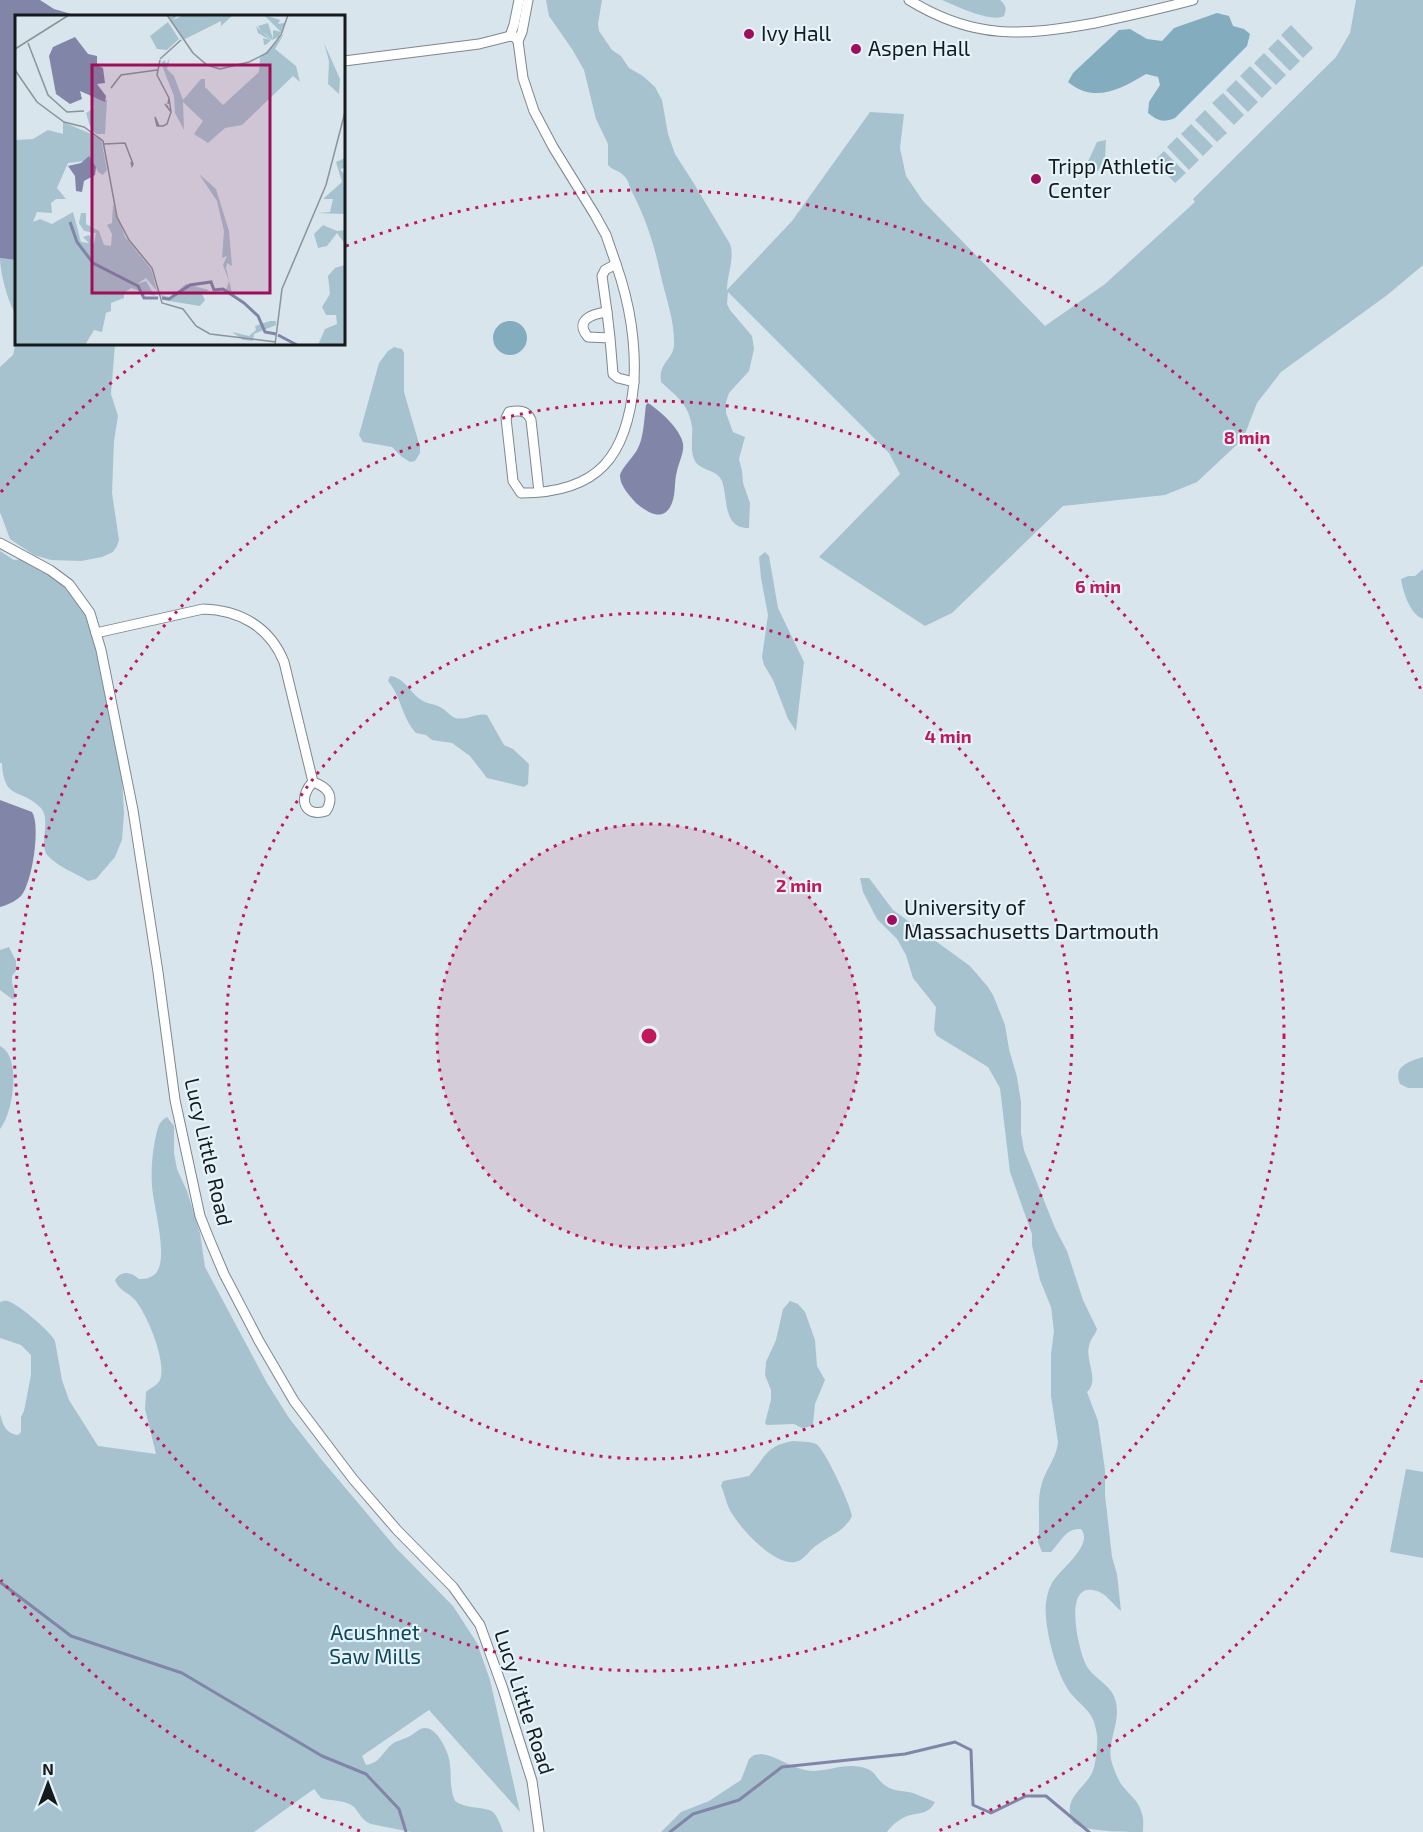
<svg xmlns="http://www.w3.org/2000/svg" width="1423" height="1832" font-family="'Exo 2',sans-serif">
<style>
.green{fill:#a7c2cf}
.forest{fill:#84acbf}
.water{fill:#8185a7}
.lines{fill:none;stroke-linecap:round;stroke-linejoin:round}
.stream{stroke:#8185a7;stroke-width:3}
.minor-casing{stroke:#7c888e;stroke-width:11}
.minor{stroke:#fff;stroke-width:9}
.ring{fill:none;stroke:#c2185b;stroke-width:3;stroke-dasharray:3 6}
.poi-dot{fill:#9e0e5a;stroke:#e5f3fa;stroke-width:2}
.labels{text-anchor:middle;stroke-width:4.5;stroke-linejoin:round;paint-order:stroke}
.poi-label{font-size:21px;fill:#151a1c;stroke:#e5f3fa;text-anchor:start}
.street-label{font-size:21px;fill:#151a1c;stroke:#e5f3fa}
.park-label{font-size:21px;fill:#0d455a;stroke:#e5f3fa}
.inset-river{fill:none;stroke:#8185a7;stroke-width:3}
.inset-road{fill:none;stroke:#8a9499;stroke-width:1.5}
.view{fill:#9e0e5a;fill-opacity:0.15;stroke:#9e0e5a;stroke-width:3}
.inset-edge{fill:none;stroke:#151a1c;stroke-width:3}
.centre{fill:#c2185b;stroke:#e5f3fa;stroke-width:3}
.ring-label{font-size:18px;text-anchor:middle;font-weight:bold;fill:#c2185b;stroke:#e5f3fa;stroke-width:4.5;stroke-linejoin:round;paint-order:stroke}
</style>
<rect width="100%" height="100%" fill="#d8e5ec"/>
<!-- green -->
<g class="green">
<path d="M546 0H602L598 24 599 31 612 50 621 56 629 68 643 76 655 87 662 100 668 134 675 154 693 182 730 244C735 258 727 275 727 290L792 221 870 112 904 114 900 148 906 176 923 201 1045 326 1105 284 1195 202 1193 199 1336 57 1350 33 1356 0H1423V265L1386 296 1281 372 1257 403 1243 439 1197 482 1165 495 1063 506 952 613 925 626 819 557 900 474 889 453 728 292 727 304 730 310 752 336 754 349 749 371 729 393 726 402V413L733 432 745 437 739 459 742 471 743 483 750 503 749 528C722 529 728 496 722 481 716 468 698 471 694 459 690 449 693 437 692 427 689 404 676 396 661 382 658 363 673 360 674 345 675 320 665 296 660 272 654 244 645 216 631 190 629 186 629 182 626 178 620 170 613 171 608 165V144L596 119 584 70 572 49 549 16Z"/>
<path d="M942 0H1000C1006 5 1007 9 1004 16 991 23 956 6 942 0Z"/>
<path d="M1291 25 1313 48 1303 58 1281 35Z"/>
<path d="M1278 39 1300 61 1290 71 1268 49Z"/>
<path d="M1264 53 1286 75 1276 85 1254 63Z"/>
<path d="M1250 66 1272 88 1262 98 1240 76Z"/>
<path d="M1236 80 1258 102 1248 112 1226 90Z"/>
<path d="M1223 93 1244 115 1234 125 1212 103Z"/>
<path d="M1205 110 1227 133 1217 142 1195 120Z"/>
<path d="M1191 124 1213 146 1203 156 1181 134Z"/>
<path d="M1177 137 1199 160 1189 170 1167 147Z"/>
<path d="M1106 140 1105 158 1098 171 1095 172 1085 168 1097 142Z"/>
<path d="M1164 151 1186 173 1175 183 1154 161Z"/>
<path d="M0 258 16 260V314C8 304 0 272 0 258Z"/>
<path d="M16 342 115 344 111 394 118 416 114 441 112 493 119 540 117 546 113 552 102 557 81 561 51 560 34 555 10 539 0 512V367L13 355Z"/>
<path d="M394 347 402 349 404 353V392L420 447V453L415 461 410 462 402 457 392 447 363 442 359 435 379 363 388 351Z"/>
<path d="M0 551 14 560 22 559 33 567 42 569 79 597 93 631 122 777 124 814 122 840 115 857 96 879 88 881C76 873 60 868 49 857 37 845 52 821 41 808 21 787 4 802 2 763H0Z"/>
<path d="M765 552 769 556 778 608 804 662 796 731 788 719 773 680 764 665 762 657 768 615 761 578 759 557Z"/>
<path d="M1423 569V619C1410 614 1403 592 1401 579L1408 576H1415Z"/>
<path d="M390 676C406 678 410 694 423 701 428 704 435 704 440 707 445 709 450 716 455 718 467 721 477 712 487 715L504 745 513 749 529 764 528 784 524 787 487 778 470 756 452 743 432 740 426 735 416 733C402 718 401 696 388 681Z"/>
<path d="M860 878H869L893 910 970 966 988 987 993 995 1005 1025 1009 1049 1017 1077 1021 1102V1133L1024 1150 1055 1228 1067 1251 1083 1300 1097 1329C1095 1336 1090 1339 1089 1346 1085 1361 1100 1380 1087 1392L1098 1421 1105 1470V1495L1112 1557 1117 1574 1121 1611C1113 1605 1107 1594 1097 1591 1061 1579 1079 1651 1086 1665 1093 1678 1108 1683 1114 1696 1124 1720 1105 1742 1112 1763 1114 1770 1118 1779 1121 1784 1129 1795 1139 1800 1142 1814 1144 1819 1143 1826 1143 1832 1126 1832 1082 1832 1073 1822 1062 1800 1081 1791 1091 1775 1096 1767 1098 1744 1097 1735 1094 1713 1087 1711 1074 1697 1057 1681 1043 1625 1046 1602 1047 1597 1048 1590 1051 1585 1057 1571 1095 1546 1081 1529 1065 1528 1061 1542 1051 1552H1042L1038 1542C1041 1523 1036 1501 1042 1483 1046 1469 1057 1457 1058 1442L1051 1396V1354L1054 1331 1051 1307 1040 1280 1032 1245V1234L1010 1172 1000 1088 988 1067 937 1036 934 1030 936 1007 913 978 906 955 897 939 877 919 863 892Z"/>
<path d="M9 947 16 961V971L12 976V982L16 998 12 999 0 990V950Z"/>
<path d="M0 1046C22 1057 13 1113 0 1129Z"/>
<path d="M1423 1057V1088H1408L1400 1084C1393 1066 1408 1062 1423 1057Z"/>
<path d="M167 1117 174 1126V1153L177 1169 187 1191 200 1233 205 1267 267 1383 289 1418 321 1459 396 1548 453 1606 477 1643 490 1680 520 1812 429 1710 362 1756 366 1765C380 1763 382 1753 391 1745 395 1741 402 1740 408 1737 413 1735 418 1729 424 1728 436 1727 445 1746 448 1755 453 1770 448 1786 455 1801 467 1810 488 1806 494 1813 498 1818 501 1826 503 1832H411L371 1824C363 1821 359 1813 354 1807 347 1800 330 1801 321 1798L314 1789 254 1832H0V1414C3 1425 6 1434 18 1435L21 1432V1417L24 1411 31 1375V1355L21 1345 0 1338V1302C5 1301 5 1300 10 1302 19 1305 51 1332 55 1341L62 1380 69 1400 98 1446 156 1454 145 1409 146 1392C150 1388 158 1385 160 1380 167 1361 147 1314 135 1300 128 1292 119 1291 115 1280 122 1270 131 1272 139 1279 145 1279 152 1278 156 1273 169 1258 153 1204 152 1186 151 1170 152 1155 155 1140 158 1129 157 1123 167 1117Z"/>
<path d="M790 1301 798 1304 805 1312 815 1340 817 1366 825 1380 815 1404 813 1424 808 1427 802 1428 794 1424 767 1425 765 1423 771 1400V1390L765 1375 766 1362 776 1340 783 1309Z"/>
<path d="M793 1441C800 1442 810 1441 816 1444 825 1449 851 1506 852 1516 844 1532 830 1535 817 1545 809 1550 805 1560 795 1562 774 1566 741 1529 731 1512 726 1504 725 1494 721 1486L723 1481 749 1476C766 1457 765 1446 793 1441Z"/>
<path d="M1406 1469 1423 1472V1558L1390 1552Z"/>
<path d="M762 1754C777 1756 790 1767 805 1770 825 1774 839 1763 861 1767 877 1770 875 1779 886 1786 893 1791 905 1791 913 1793 920 1796 928 1799 935 1802 928 1814 923 1812 911 1815 901 1817 892 1825 887 1832H661L681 1812 709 1801 741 1780 749 1759 754 1755Z"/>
</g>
<!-- forest -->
<g class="forest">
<path d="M1217 13 1229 16 1233 26 1244 29 1250 34 1247 46 1175 118C1163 123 1158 121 1148 113L1149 102 1160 85 1158 77 1146 74C1121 89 1094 104 1068 82L1073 73 1119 30 1130 29 1147 39 1162 41 1174 28Z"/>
<circle cx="510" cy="338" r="17"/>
</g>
<!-- water -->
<g class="water">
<path d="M0 0H40L54 9 78 16H16V260L0 258Z"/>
<path d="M648 403C660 411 677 426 682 440 686 450 679 461 677 471 674 481 676 493 672 503 664 523 648 513 636 503 630 496 620 486 620 476 620 470 634 456 637 450 644 438 644 419 646 405Z"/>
<path d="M0 800 32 812C41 826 32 883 21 896 16 901 7 905 0 907Z"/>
</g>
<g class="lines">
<!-- stream -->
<g class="stream">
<path d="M0 1582 71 1636 182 1673 322 1756 366 1774 399 1809 406 1832"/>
<path d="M670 1832 693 1814 739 1800 782 1767 905 1754 955 1742 971 1750 973 1805 991 1813 1026 1796H1046L1089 1832"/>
</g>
<!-- minor casing -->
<g class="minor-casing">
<g id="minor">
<path d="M528 0 522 32 518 41 523 78 534 111 553 147 595 215 606 235 616 264"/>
<path d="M909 0C974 40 1023 36 1095 23 1128 16 1160 9 1193 0"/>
<path d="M510 36 514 25 519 0"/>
<path d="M344 61 479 44 510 36 515 37 518 41"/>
<path d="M607 312 602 276 605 270 616 264C629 301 636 343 634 382"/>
<path d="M539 492 531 420C527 410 519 410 509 412L506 418 513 481 521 493C599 493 627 456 634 382L618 378 613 374 610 338 588 337C574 320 592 314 607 312L610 338"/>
<path d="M0 543 50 570 69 584 90 613 101 650 133 810 158 972 175 1100 200 1216 210 1241 224 1274 259 1341 294 1401 353 1479 397 1530 453 1587 480 1625 503 1689 532 1781 539 1832"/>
<path d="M96 633 203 609C240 610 270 627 284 662L313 782C328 787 335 796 326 811 303 818 298 797 313 782"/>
</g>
</g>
<!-- minor -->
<use href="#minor" class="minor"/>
</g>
<!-- distance rings -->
<circle cx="649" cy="1036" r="212" fill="#c2185b" fill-opacity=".12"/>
<g class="ring">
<circle cx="649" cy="1036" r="212"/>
<circle cx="649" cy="1036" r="423"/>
<circle cx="649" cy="1036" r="635"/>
<path d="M1422 1380A846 846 0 0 1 938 1831M360 1831A846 846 0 0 1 1 1580M1 492A846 846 0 0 1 158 347M346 246A846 846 0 0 1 1422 692"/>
</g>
<!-- markers -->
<g class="poi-dot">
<circle cx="749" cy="34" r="6"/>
<circle cx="856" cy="49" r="6"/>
<circle cx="1036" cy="179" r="6"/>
<circle cx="892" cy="920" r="6"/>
</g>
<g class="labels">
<!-- poi labels -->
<g class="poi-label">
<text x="761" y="41">Ivy Hall</text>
<text x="868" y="56">Aspen Hall</text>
<text x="1048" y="174">Tripp Athletic<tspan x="1048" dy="24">Center</tspan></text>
<text x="904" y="915">University of<tspan x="904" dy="24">Massachusetts Dartmouth</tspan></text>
</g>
<!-- street labels -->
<g class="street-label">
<text transform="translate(208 1152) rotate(77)" y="7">Lucy Little Road</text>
<text transform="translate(524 1702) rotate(72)" y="7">Lucy Little Road</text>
</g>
<!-- park labels -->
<g class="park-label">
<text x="375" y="1640">Acushnet<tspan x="375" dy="24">Saw Mills</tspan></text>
</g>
</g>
<!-- overview -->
<g transform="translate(15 15)">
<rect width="330" height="330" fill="#d8e5ec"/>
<path d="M163 0 158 5 169 0H218L206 11V6L168 25 154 2ZM249 0 265 5 263 9 270 8 264 22 257 25 247 16 256 25 252 29 249 30 248 23 255 25 243 18 241 11 246 16 243 11 253 8 258 24V15L266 17ZM153 7 164 24 152 35 142 34 135 21ZM269 19 260 34 281 51 285 67 278 61 227 110 210 113 193 128 179 119 188 106 168 87 169 115 160 98 159 81 146 48 150 45 151 49 155 43 152 54 159 61 168 85 186 64H190V72L208 90 244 57 245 43ZM309 28 325 64 324 79 313 69 314 46ZM77 82 92 85 90 119H81L75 111 71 98 79 93ZM48 107 86 123 92 155 88 160 83 157 77 145 53 148 42 173 51 184H41L36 188 37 198 22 197 18 207 25 204 37 209 58 197 66 227 74 228 68 222 74 220 79 229 81 218 69 216 64 208 66 198H71V209L84 216 89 230 96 231 97 219 92 210 97 208 98 189 110 222 136 254 142 276 131 263 122 269 131 266 140 281 116 273 109 278V283L96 288V296L91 298 87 317 79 315 70 330H0V125L18 124 33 115 48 119ZM330 143V153L325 154 330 160V199L302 198 315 197 318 184H308L327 167 321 147ZM184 159 201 174 214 216 217 251 212 248 211 253 218 282 211 275 214 266 208 250 212 241 207 243 209 216 202 186ZM308 210 322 216 330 215V229L322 218 312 231 303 233 299 219ZM330 250V330H303L310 314 322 309 321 300H311L307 292 315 279 313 261 320 253ZM171 269 194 275 187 279 190 285 185 291 148 285 146 280 155 282ZM255 306H261V310L239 319 238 326 228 325 217 317 234 321 241 315 240 311Z" fill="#a7c2cf"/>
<path d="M60 22 73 39 82 41V50L88 53 90 68 82 69 91 81 90 87 65 76 67 84 55 89 41 79 34 41 38 32ZM74 141 81 152 80 160 69 166 67 177 61 176 60 161 53 151 66 148Z" fill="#8185a7"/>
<path class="inset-river" d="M55 207 62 227 78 248 123 271 129 283H143M147 283 154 284 175 270 196 267 199 275 208 274 229 288 243 301 250 317 261 319M263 320 282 330"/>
<path class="inset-road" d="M152 0 178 38 192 50 205 54 234 47 252 38 266 20 273 0M13 28 33 80 52 97 69 96M0 34 54 0M145 44 166 25M145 45 142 60 154 83M0 55 22 87 49 107 69 112 88 126 102 202 114 225 137 253 147 288 168 294 181 311 195 319 261 327M96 73 106 60 142 55M153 89 154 83 156 97M144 111 140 102 142 111H148L152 109 156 97 150 89 153 92M89 129 110 128 118 149 117 151 116 147M260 330 267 274 311 170 330 97"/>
<path class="view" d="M77 50H255V278H77Z"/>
<rect width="330" height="330" class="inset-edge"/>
</g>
<circle cx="649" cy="1036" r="9" class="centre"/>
<g class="ring-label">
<text x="1247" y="444">8 min</text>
<text x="1098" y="593">6 min</text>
<text x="948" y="743">4 min</text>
<text x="799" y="892">2 min</text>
</g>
<!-- north arrow -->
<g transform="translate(48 1784)" stroke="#e5f3fa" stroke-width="4.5" paint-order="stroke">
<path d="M0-4.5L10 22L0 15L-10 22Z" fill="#151a1c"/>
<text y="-9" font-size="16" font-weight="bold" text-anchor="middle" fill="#151a1c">N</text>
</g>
</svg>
